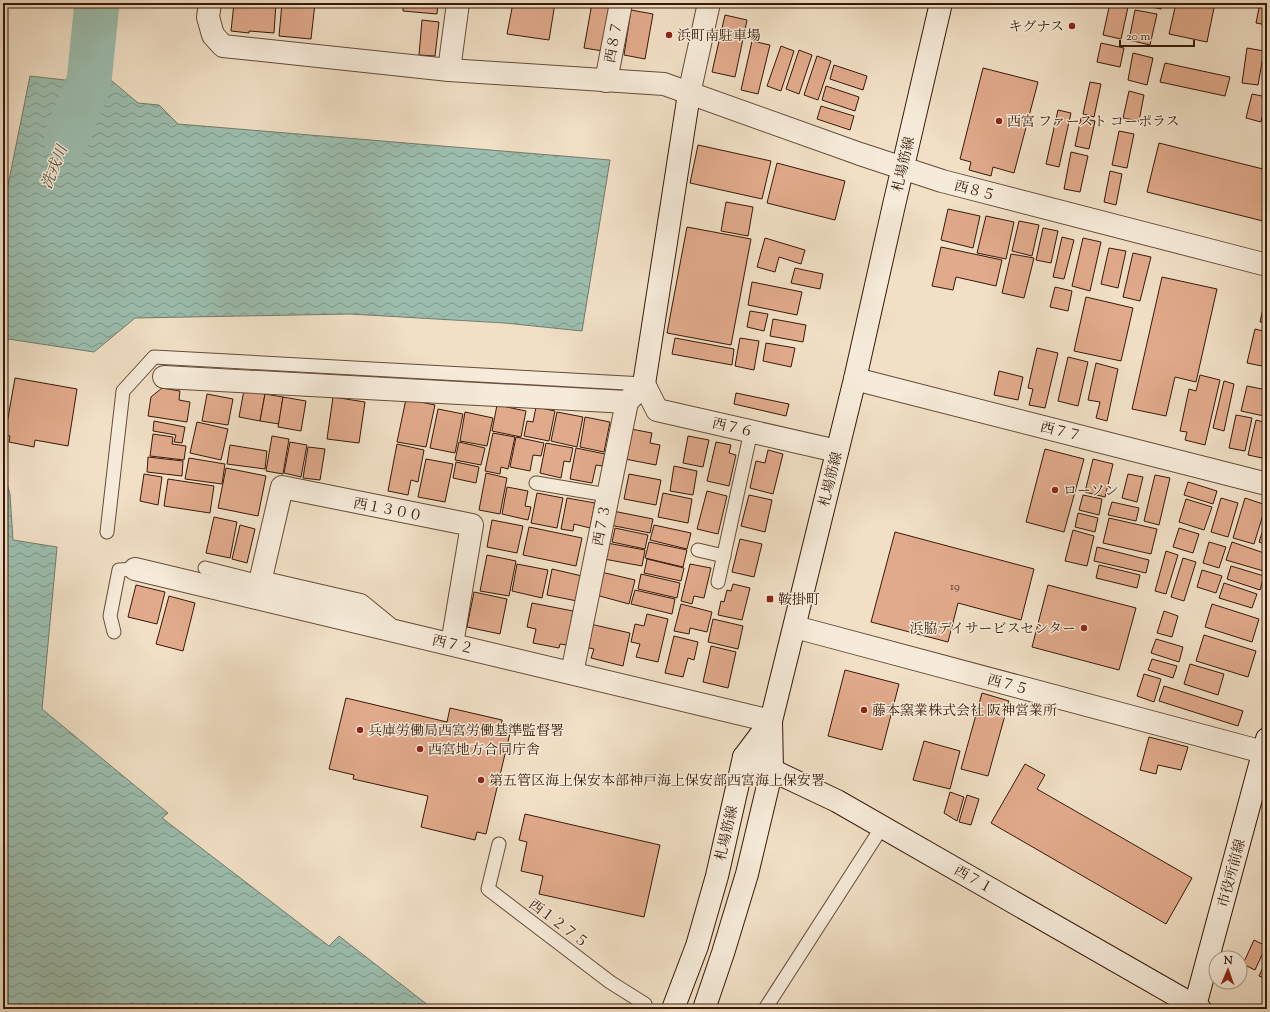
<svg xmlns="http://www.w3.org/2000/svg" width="1270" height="1012" font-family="'Sorts Mill Goudy','Noto Serif JP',serif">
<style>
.water{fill:url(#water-waves);stroke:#747c6c}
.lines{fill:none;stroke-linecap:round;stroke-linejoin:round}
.river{stroke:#9cbeaf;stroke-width:45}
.building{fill:#e1aa8c;stroke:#381908}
.lane-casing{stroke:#664b38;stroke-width:15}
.street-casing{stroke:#664b38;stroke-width:24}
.secondary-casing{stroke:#381908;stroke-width:24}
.lane{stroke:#f6ebda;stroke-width:13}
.street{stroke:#f6ebda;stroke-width:22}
.secondary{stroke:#f6ebda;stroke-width:22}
.poi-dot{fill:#8f2418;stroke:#f6ebda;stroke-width:1.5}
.labels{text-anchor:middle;stroke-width:3;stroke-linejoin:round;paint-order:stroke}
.number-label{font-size:12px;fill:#623d29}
.poi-label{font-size:14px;fill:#381908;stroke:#f6ebda;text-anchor:start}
.street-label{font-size:14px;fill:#381908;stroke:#f6ebda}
.water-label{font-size:15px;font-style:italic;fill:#564b3a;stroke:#f6ebda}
</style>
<defs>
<pattern id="water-waves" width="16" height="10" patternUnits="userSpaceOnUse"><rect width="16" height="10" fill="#9cbeaf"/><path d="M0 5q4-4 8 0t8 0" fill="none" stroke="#809a8c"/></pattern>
</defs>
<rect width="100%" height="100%" fill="#f1e0c6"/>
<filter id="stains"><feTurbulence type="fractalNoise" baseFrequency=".005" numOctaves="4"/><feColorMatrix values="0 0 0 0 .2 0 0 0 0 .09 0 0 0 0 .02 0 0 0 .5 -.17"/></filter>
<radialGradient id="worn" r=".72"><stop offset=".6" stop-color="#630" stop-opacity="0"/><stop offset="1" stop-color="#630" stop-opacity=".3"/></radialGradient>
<!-- water -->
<g class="water">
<path d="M30 76 65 80 112 81 138 103 159 105 178 124 610 160 582 331 505 323 350 314 135 318 94 352 8 339 3 372V210Z"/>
<path d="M3 471 10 494 13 540 57 547 42 709 168 813 162 818 329 946 339 936 433 1009H3Z"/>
</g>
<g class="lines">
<!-- river -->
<path class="river" d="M66 139 89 81 97 3"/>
</g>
<!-- building -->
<g class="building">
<path d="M234 3H276L274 33 249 31V33L231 31Z"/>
<path d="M282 3H315L311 39 279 36Z"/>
<path d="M403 3H438L437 14 403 11Z"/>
<path d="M513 3H555L549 40 507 34Z"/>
<path d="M592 3H611L603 51 584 48Z"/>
<path d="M1074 3H1089L1088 7 1074 4Z"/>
<path d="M1110 3 1128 7 1121 39 1103 35Z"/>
<path d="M1146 3H1162L1161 9 1146 6Z"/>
<path d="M1176 3H1215L1207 42 1169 34Z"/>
<path d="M1260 3H1267V25L1256 23Z"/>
<path d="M631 10 653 14 645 59 624 55Z"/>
<path d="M1135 10 1157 14 1150 45 1129 40Z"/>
<path d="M725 15 747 20 735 77 712 72Z"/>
<path d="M422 20 439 22 435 56 419 55Z"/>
<path d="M752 41 770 45 758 94 741 90Z"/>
<path d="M1101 43 1124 48 1120 67 1097 62Z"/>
<path d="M781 46 794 51 781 91 767 86Z"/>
<path d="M1247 48 1264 51 1258 85 1242 83Z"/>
<path d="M799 50 812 55 799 94 786 89Z"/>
<path d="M1133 53 1153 58 1147 85 1128 80Z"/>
<path d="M817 56 831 61 818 100 804 95Z"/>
<path d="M1165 63 1230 77 1225 96 1160 82Z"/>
<path d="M834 65 867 76 863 90 830 79Z"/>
<path d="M983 68 1038 82 1014 173 993 167 991 176 969 170 971 162 960 159Z"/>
<path d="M1090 82 1101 84 1094 117 1083 114Z"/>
<path d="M826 86 859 97 855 111 822 100Z"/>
<path d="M1129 91 1144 95 1139 121 1123 118Z"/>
<path d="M1252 94 1267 97 1261 122 1246 118Z"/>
<path d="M821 106 854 116 850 130 817 119Z"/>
<path d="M1058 110 1071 113 1059 167 1046 164Z"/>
<path d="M1081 118 1095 121 1089 149 1075 146Z"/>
<path d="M1119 131 1134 134 1127 168 1112 165Z"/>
<path d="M1159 143 1267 170V222L1147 192Z"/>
<path d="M698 145 771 161 762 199 690 183Z"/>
<path d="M1071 152 1088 156 1080 192 1064 189Z"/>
<path d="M777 163 845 181 835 220 767 203Z"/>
<path d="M1110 171 1122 174 1116 205 1104 202Z"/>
<path d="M726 202 753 207 748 236 721 231Z"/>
<path d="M948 209 980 216 973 248 941 240Z"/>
<path d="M986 216 1014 222 1006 259 977 253Z"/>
<path d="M1019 221 1039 225 1032 256 1012 251Z"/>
<path d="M687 227 751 239 731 345 667 333Z"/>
<path d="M1043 228 1058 231 1051 263 1036 260Z"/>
<path d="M1062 237 1074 240 1064 279 1053 277Z"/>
<path d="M765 238 805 250 801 264 779 257 775 272 757 267Z"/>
<path d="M1083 238 1101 242 1090 291 1072 286Z"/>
<path d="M941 247 1002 260 996 286 956 277 953 290 932 286Z"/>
<path d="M1109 248 1126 251 1118 288 1101 284Z"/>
<path d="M1133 253 1151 257 1140 301 1123 297Z"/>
<path d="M1011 254 1034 258 1024 298 1002 293Z"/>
<path d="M795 268 823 274 820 289 791 283Z"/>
<path d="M1162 277 1217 289 1196 382 1175 377 1166 416 1132 409Z"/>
<path d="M752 282 802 292 797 315 748 305Z"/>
<path d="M1055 287 1072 291 1068 311 1050 307Z"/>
<path d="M1267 290V323L1260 322Z"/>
<path d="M1086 297 1133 308 1121 361 1074 351Z"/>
<path d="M750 311 768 314 764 331 747 327Z"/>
<path d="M773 319 806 325 803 342 770 336Z"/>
<path d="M1255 329 1267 332V344L1262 366 1247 363Z"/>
<path d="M675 338 734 349 732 365 672 354Z"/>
<path d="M740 338 759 341 754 370 735 366Z"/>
<path d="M766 343 795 348 791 367 763 361Z"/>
<path d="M1037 348 1058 353 1045 408 1029 405 1033 389 1028 388Z"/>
<path d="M1068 357 1088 362 1078 406 1058 401Z"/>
<path d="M1096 363 1118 369 1107 421 1096 418 1100 402 1088 400Z"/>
<path d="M999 371 1023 377 1018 400 994 395Z"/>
<path d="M1200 375 1220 380 1205 445 1185 440 1187 432 1180 431 1189 389 1196 391Z"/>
<path d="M15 378 77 389 68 446 35 440 34 447 9 442 10 436 5 435Z"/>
<path d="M1224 381 1234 384 1224 431 1213 428Z"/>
<path d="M1247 386 1267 390V402L1264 416 1241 411Z"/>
<path d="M162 388 180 391 179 400 190 402 187 422 148 416 151 397Z"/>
<path d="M244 390 265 394 260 421 239 417Z"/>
<path d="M736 393 789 404 786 416 734 404Z"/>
<path d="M207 394 233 399 228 425 202 421Z"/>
<path d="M265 394 283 397 279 424 260 421Z"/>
<path d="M283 397 306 401 301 431 278 427Z"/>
<path d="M333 397 365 402 359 443 327 439Z"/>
<path d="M406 399 435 405 426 447 397 442Z"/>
<path d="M497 405 526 411 521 437 492 431Z"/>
<path d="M536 407 555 411 549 441 524 436 527 421 533 422Z"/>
<path d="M438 409 463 414 455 453 430 448Z"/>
<path d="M465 412 493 418 487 446 460 441Z"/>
<path d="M557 412 583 417 577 447 551 441Z"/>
<path d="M1236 415 1252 418 1245 451 1229 448Z"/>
<path d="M585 417 610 422 604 452 580 447Z"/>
<path d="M1256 420 1267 423V459L1248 455Z"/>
<path d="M154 421 185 427 182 443 174 442 176 435 153 431Z"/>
<path d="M197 422 228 429 221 460 190 453Z"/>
<path d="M631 429 652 433 650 443 660 445 656 465 625 459Z"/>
<path d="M493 433 515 437 508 469 501 467 500 474 485 471Z"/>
<path d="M153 434 173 437 172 444 186 446 184 460 150 456Z"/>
<path d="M272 436 289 439 283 474 266 471Z"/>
<path d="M688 436 709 440 703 467 683 463Z"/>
<path d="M516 437 544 443 541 456 533 455 530 471 510 467Z"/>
<path d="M290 442 307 445 301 477 284 473Z"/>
<path d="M459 442 485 448 481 465 455 460Z"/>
<path d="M716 442 731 445 729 453 736 455 729 486 707 481Z"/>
<path d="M546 443 573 448 570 462 564 461 561 478 540 473Z"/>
<path d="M397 444 424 450 418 482 411 480 408 495 388 491Z"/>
<path d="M230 445 267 451 265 469 227 464Z"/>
<path d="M308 447 325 449 320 480 303 478Z"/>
<path d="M576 448 605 454 602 466 596 465 592 483 570 479Z"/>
<path d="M1045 449 1084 459 1064 532 1026 522Z"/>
<path d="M768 450 783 454 773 494 750 488 756 461 765 463Z"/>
<path d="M148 457 183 461 182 476 147 472Z"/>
<path d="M189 458 225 464 222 484 185 479Z"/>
<path d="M426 459 453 464 445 502 418 497Z"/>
<path d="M1093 459 1113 464 1105 497 1085 492Z"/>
<path d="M456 462 479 467 476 483 453 478Z"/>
<path d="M674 466 697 471 693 495 670 491Z"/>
<path d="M226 468 266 476 258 516 218 508Z"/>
<path d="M486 473 507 478 500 514 479 510Z"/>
<path d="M144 474 162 477 158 505 140 501Z"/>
<path d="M629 474 661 480 656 505 624 499Z"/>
<path d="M1128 474 1143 477 1137 502 1122 498Z"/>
<path d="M1155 475 1170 478 1159 525 1144 521Z"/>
<path d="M168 479 214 486 210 513 164 506Z"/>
<path d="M1188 482 1217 491 1213 504 1184 495Z"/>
<path d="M507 487 528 491 525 506 531 507 528 520 502 514Z"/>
<path d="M707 491 727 496 718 534 697 529Z"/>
<path d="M537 493 563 498 557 528 531 523Z"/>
<path d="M663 493 692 499 688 523 658 517Z"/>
<path d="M749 495 772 500 765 532 741 526Z"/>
<path d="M1083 495 1102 499 1099 515 1079 510Z"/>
<path d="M567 498 595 503 590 528 574 524 573 531 561 529Z"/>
<path d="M1221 498 1238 503 1228 537 1211 532Z"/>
<path d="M1245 498 1266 505 1254 544 1233 538Z"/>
<path d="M1186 499 1212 507 1204 530 1179 522Z"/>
<path d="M1112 502 1139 508 1136 521 1108 515Z"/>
<path d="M613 511 653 519 650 533 610 525Z"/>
<path d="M1078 513 1098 518 1095 532 1075 527Z"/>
<path d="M214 517 237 522 230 558 206 553Z"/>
<path d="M1267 517V545L1259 542Z"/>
<path d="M1109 518 1157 529 1151 554 1103 543Z"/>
<path d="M492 520 523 526 517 553 487 547Z"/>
<path d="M240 525 255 529 247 563 232 559Z"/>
<path d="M654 525 691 533 687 549 650 540Z"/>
<path d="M529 527 582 538 576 566 523 555Z"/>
<path d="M615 528 648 535 645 549 612 542Z"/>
<path d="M1179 528 1199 534 1193 553 1173 547Z"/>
<path d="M1073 530 1094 536 1087 566 1065 561Z"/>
<path d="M895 532 1034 569 1021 620 958 603 948 642 871 622Z"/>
<path d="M740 539 762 544 754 577 732 572Z"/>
<path d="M649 542 687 550 683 567 645 558Z"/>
<path d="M1209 542 1226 547 1219 568 1203 563Z"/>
<path d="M1232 542 1267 554V572L1226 560Z"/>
<path d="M607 543 645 550 642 566 604 559Z"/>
<path d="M1097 547 1149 560 1146 573 1094 561Z"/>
<path d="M1166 551 1178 555 1166 594 1155 591Z"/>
<path d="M487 555 516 561 509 596 480 591Z"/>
<path d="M1183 558 1196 562 1184 601 1171 597Z"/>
<path d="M647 559 684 568 681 581 644 573Z"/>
<path d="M517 564 548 570 542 598 512 591Z"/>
<path d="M690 564 711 568 704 598 694 596 692 604 681 601Z"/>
<path d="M1099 565 1140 575 1137 588 1096 578Z"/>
<path d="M1231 566 1264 576 1260 590 1227 579Z"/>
<path d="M552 569 582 576 577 601 547 595Z"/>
<path d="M1202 570 1222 576 1216 593 1197 587Z"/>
<path d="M601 572 635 580 629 604 596 595Z"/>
<path d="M641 574 680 583 677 598 638 589Z"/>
<path d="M1224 583 1257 594 1252 608 1219 598Z"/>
<path d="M733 584 750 588 742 620 718 615 721 601 724 602 727 590 731 591Z"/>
<path d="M136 585 165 592 157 624 128 617Z"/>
<path d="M1048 585 1136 608 1119 670 1032 647Z"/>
<path d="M635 590 675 599 672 614 631 604Z"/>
<path d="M474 592 507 599 500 634 467 627Z"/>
<path d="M169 596 195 603 183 651 156 644Z"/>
<path d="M532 603 573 611 567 645 560 644 559 648 533 643 536 629 527 627Z"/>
<path d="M681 604 712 612 707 632 690 628 689 634 674 631Z"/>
<path d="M1212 604 1259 619 1252 642 1205 627Z"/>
<path d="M1164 611 1178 616 1172 637 1157 633Z"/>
<path d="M647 614 668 619 658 662 636 657 640 644 631 642 635 624 644 626Z"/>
<path d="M713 619 743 626 738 649 708 642Z"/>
<path d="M590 624 630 633 623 666 591 658 594 649 585 647Z"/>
<path d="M1204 635 1256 651 1248 677 1196 661Z"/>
<path d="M674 636 698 642 694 660 688 658 683 677 665 673Z"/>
<path d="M1156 639 1183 647 1179 662 1151 653Z"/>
<path d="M711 646 736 652 728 688 703 682Z"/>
<path d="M1152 659 1177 666 1173 678 1148 670Z"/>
<path d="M1190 664 1224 674 1218 695 1184 684Z"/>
<path d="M845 670 899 684 882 750 828 736Z"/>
<path d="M1144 674 1161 679 1154 702 1137 696Z"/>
<path d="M1164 686 1243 711 1238 726 1159 701Z"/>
<path d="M982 693 1009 701 988 776 961 769Z"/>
<path d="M346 698 447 722 450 708 502 720 501 727 511 729 486 834 477 832 475 840 421 827 428 796 353 779 354 775 329 769Z"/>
<path d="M1149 737 1188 747 1181 770 1158 765 1156 774 1140 770Z"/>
<path d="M924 741 960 751 950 789 913 780Z"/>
<path d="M1025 764 1045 775 1037 789 1192 878 1166 924 991 823Z"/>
<path d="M950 792 964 797 957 821 944 813Z"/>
<path d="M967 795 979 799 971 825 959 822Z"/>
<path d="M525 814 660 845 644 917 539 894 543 876 521 871 527 842 519 840Z"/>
<path d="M1254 940 1266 946 1255 970 1243 964Z"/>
<path d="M1267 959V979L1259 976Z"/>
</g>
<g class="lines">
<!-- lane casing -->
<g class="lane-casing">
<g id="lane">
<path d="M536 483 607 495"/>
<path d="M107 532 123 391 154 357 644 384"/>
<path d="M698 550 724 556"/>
<path d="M205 568 260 582"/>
<path d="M718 582 751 431"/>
<path d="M114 632 110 616 119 570 135 569"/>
<path d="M499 844 488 889 610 982 645 1004 642 1009"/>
<path d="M765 1009 882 827"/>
</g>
</g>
<!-- street casing -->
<g class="street-casing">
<g id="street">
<path d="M210 3 208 17 213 35 223 46 449 70 664 84 860 154 942 181 1267 265"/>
<path d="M449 70 458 3"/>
<path d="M606 81 621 3"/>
<path d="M689 94 709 3"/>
<path d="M164 377 627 402"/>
<path d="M855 379 1267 484"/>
<path d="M135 569 771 721"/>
<path d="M387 627 360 605 260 582 282 487 472 525 452 644"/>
<path d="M795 627 1267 753"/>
<path d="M572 673 627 402 644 384 657 410 837 451"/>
</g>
</g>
<!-- secondary casing -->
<g class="secondary-casing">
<g id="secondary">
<path d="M644 384 689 94"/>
<path d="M744 757 837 801 1200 1009"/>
<path d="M1195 1006 1267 739"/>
<path d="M673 1009 697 946 717 876 744 757 771 721 855 379 894 205 941 3"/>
<path d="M704 1009 723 953 747 874 772 769 771 721"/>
</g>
</g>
<!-- lane -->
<use href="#lane" class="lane"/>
<!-- street -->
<use href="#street" class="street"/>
<!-- secondary -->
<use href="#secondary" class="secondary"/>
</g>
<!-- markers -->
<g class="poi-dot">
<circle cx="1072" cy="26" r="4"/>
<circle cx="669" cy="35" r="4"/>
<circle cx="999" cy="121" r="4"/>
<circle cx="1055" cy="490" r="4"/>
<rect x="766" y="595" width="8" height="8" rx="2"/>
<circle cx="1084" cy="628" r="4"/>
<circle cx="864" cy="710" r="4"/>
<circle cx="360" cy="730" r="4"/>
<circle cx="420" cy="749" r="4"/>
<circle cx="481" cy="780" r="4"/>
</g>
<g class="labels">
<!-- number labels -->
<g class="number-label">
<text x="955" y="590">19</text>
</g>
<!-- poi labels -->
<g class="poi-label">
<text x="1064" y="31" text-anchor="end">キグナス</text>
<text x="677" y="40">浜町南駐車場</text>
<text x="1007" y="126">西宮 ファースト コーポラス</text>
<text x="1063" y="495">ローソン</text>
<text x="778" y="604">鞍掛町</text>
<text x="1076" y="633" text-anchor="end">浜脇デイサービスセンター</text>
<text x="872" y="715">藤本窯業株式会社 阪神営業所</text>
<text x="368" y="735">兵庫労働局西宮労働基準監督署</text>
<text x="428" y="754">西宮地方合同庁舎</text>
<text x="489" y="785">第五管区海上保安本部神戸海上保安部西宮海上保安署</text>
</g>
<!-- street labels -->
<g class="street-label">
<text transform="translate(613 42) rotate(-79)" y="5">西８７</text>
<text transform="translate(903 164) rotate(-77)" y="5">札場筋線</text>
<text transform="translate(975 190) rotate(15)" y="5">西８５</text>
<text transform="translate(733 427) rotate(13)" y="5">西７６</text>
<text transform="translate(1061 431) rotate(14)" y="5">西７７</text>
<text transform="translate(830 479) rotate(-76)" y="5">札場筋線</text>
<text transform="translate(388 509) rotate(11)" y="5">西１３００</text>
<text transform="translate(601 525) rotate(-79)" y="5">西７３</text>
<text transform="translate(453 644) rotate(13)" y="5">西７２</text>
<text transform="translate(1008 684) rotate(15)" y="5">西７５</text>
<text transform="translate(726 833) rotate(-77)" y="5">札場筋線</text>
<text transform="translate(1231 873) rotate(-75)" y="5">市役所前線</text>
<text transform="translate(974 879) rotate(30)" y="5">西７１</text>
<text transform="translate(559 923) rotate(37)" y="5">西１２７５</text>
</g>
<!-- water labels -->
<g class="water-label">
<text transform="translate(54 167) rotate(-68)" y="5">洗戎川</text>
</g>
</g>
<!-- margin -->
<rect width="1270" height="1012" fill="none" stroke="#f1e0c6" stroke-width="16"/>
<rect x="4" y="4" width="1262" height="1004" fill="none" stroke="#381908" stroke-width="2"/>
<rect x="8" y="8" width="1254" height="996" fill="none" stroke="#381908"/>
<!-- north arrow -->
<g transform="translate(1228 970) rotate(2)"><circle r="19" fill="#f6ebda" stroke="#aa9786"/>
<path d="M0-3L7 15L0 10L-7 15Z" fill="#8f2418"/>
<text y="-6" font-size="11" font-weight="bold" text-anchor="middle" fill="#381908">N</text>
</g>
<!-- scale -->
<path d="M1120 40v6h74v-6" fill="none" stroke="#381908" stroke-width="2"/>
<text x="1126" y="40" font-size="12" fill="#381908" stroke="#f6ebda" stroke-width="3" paint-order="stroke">20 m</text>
<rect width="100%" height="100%" filter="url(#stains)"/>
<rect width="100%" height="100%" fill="url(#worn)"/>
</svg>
